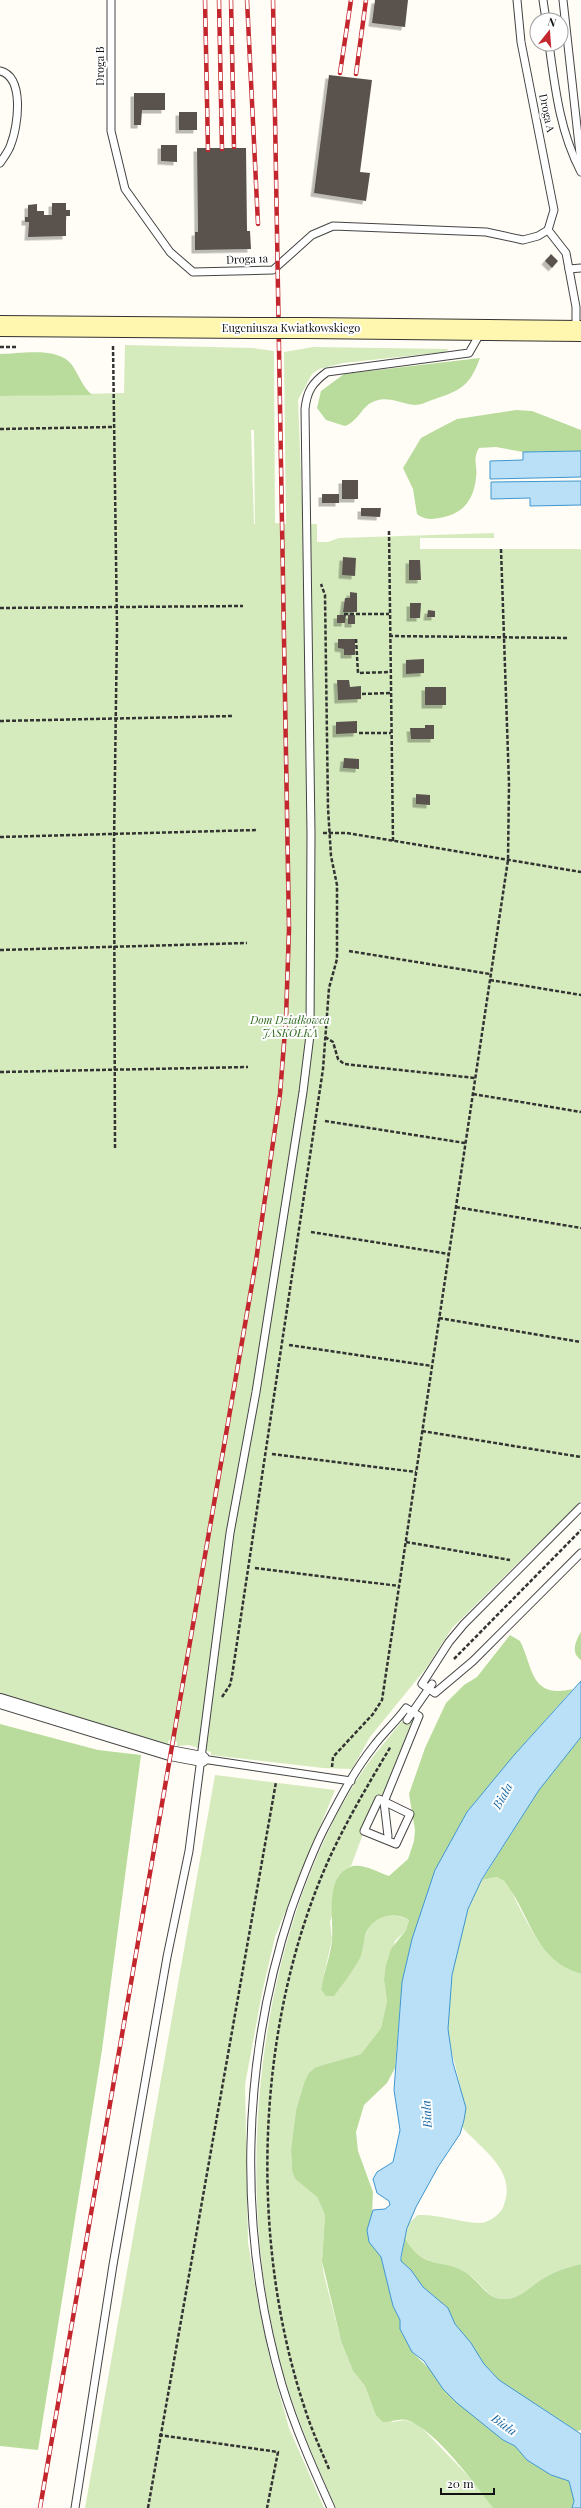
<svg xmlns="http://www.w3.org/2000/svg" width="581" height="2508" font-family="'Playfair Display',serif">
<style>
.green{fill:#d5ebbd;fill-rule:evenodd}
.forest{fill:#b9dc9c}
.water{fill:#b9e0f7;stroke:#3f96cf}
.building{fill:#5a524d;filter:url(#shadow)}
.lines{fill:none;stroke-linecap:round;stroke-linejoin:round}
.lane-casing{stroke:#444;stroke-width:9}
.street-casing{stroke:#444;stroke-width:16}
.secondary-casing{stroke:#333;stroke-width:22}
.path{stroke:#333;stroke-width:2.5;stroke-dasharray:4 2;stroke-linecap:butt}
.lane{stroke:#fff;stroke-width:7}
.street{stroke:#fff;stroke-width:14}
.secondary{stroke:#fff6b0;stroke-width:20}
.rail-casing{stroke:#c4262e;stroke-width:4.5}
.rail{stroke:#fff;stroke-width:3;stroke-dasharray:9;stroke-linecap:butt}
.secondary-bridge-casing{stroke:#333;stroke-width:22;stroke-linecap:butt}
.secondary-bridge{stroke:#fff6b0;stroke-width:20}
.labels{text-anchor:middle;stroke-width:4;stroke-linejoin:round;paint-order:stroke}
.street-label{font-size:11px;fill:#111;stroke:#fff}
.park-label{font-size:11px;font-style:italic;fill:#2f6b1f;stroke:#fff}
.water-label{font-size:12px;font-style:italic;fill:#1768a6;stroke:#fff}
</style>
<defs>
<filter id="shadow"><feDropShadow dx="-3.5" dy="3.5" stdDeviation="0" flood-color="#0004"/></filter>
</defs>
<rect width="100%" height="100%" fill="#fffdf5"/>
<!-- green -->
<g class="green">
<path d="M125 345 253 348 274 351 275 523 286 524 284 352 313 347 449 349 445 352 343 363 319 369 312 374 298 400 303 524H317V542H328L339 538 494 533V538H420V549H581V1501L452 1628 427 1667 370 1737 352 1769 323 1768 211 1755V1752L189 1745 177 1746V1742L169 1740 168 1744 0 1695V396L124 393ZM251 430H254L255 524H254Z"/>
<path d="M407 1715 413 1719 387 1784 363 1834 351 1866 345 1870 330 1922 332 1939 321 1989 339 1990C342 1982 349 1977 352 1970 356 1961 368 1925 373 1922 383 1914 399 1914 409 1920L406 1930 395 1941 384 1980 387 2001 381 2028 361 2054 316 2067 304 2083 296 2110 291 2149 292 2171 295 2179 317 2197 325 2215 322 2261 324 2275 341 2341 353 2371 365 2386 370 2399 392 2422 405 2420 419 2425 474 2482 493 2508H336C319 2471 303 2433 290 2395 228 2207 252 1942 360 1775 374 1754 391 1735 407 1715Z"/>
<path d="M215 1775 335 1790 275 1937 262 1993 245 2085 248 2243 258 2302 271 2364 289 2428 324 2508H85Z"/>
<path d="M497 1877C510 1883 512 1893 518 1905 534 1935 547 1964 581 1974V2264C568 2267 556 2271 544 2278 531 2285 521 2299 505 2299 487 2300 482 2282 468 2274 441 2257 425 2272 405 2238L409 2223 418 2215C439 2214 458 2222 479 2223 487 2223 495 2218 500 2212 503 2209 504 2205 505 2201 515 2169 479 2147 462 2127 470 2102 450 2058 448 2029 445 1999 458 1939 468 1910 471 1899 477 1889 482 1880Z"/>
</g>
<!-- forest -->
<g class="forest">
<path d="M0 354C20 354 58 346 72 365 79 375 82 386 92 395L0 396Z"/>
<path d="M480 358C470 385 462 390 435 399 428 401 422 405 415 405 401 404 389 396 375 401 362 405 359 421 345 426L326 420 317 408 321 391 344 374Z"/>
<path d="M516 410 532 411 581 430V451L523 452 496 447 479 448C472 459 478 466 476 478 474 498 464 513 444 517 435 519 425 521 417 514L413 489 403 468 421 438 434 431 457 419Z"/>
<path d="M581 1632V1660C570 1653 576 1640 581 1632Z"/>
<path d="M510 1635 520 1641C534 1669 530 1699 573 1689L515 1754 467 1812 435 1870 412 1939 402 1982 395 2068 387 2083 364 2105 356 2132 358 2151 373 2192 372 2213 367 2230 369 2242 381 2256 393 2306 400 2320V2329L412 2352 503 2440 515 2446 527 2460 551 2475 569 2481 574 2501 572 2508H493C475 2484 435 2429 407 2420 400 2418 391 2422 383 2422L376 2415 365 2386 353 2371 341 2341 322 2261 325 2215 317 2197 295 2179 292 2171 291 2149 296 2110 304 2083 309 2073 316 2067 361 2054 381 2028 387 2001 384 1980 386 1965 391 1949 406 1930 409 1920C395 1911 374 1916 367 1931 363 1939 364 1949 360 1958 353 1971 343 1984 334 1996H326L321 1989C324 1973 330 1957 332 1941 334 1920 324 1878 350 1867 361 1862 378 1872 389 1876L408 1859 414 1841 415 1830 409 1794 425 1748 446 1703 464 1685 477 1677Z"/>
<path d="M0 1724 98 1750 141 1755 102 2050 38 2450 0 2446Z"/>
<path d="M581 1737V1974C533 1960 531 1914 504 1881L497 1877 482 1880 539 1790Z"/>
<path d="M405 2238C425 2273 442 2256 468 2274 481 2283 487 2300 505 2299 521 2299 531 2285 544 2278 556 2271 568 2267 581 2264V2430L577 2431 499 2380 484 2364 471 2343 455 2324 448 2308 423 2287 411 2270 401 2261Z"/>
</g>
<!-- water -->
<g class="water">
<path d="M581 451V477L490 479V461L523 460V452Z"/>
<path d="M581 481V505L530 506V498L491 499V482Z"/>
<path d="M581 1681V1737L539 1790 482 1879 468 1909 452 1975 448 2029 453 2063 466 2108 464 2120 460 2134 438 2167 416 2207 407 2228 401 2257V2261L411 2270 423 2287 448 2308 455 2324 471 2343 484 2364 499 2380 581 2434V2508H572L574 2501 569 2481 551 2475 527 2460 515 2446 503 2440 457 2403 443 2389 424 2361 412 2352 400 2329V2320L393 2306 381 2257 369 2242 367 2230 373 2210 385 2209 390 2205 389 2201 377 2193 373 2179 377 2172 393 2162 400 2130 394 2090 402 1982 412 1939 435 1870 467 1812 515 1754Z"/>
</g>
<!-- building -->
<g class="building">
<path d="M375 0H408L405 27 372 23Z"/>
<path d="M329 75 372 80 360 172 370 173 366 201 314 193Z"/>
<path d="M134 93H165V110H142L141 125H134Z"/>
<rect x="179" y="112" width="18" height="18"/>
<path d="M161 145H177V162L161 161Z"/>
<path d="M197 148H246L247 231H250L251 249 195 250V232H198Z"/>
<path d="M52 203H66V210H70V216H66V236L28 237 29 222H25V217H28V205L37 204V211H44V215H52Z"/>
<path d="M551 254 558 261 552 268 545 261Z"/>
<rect x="342" y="480" width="16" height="19"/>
<rect x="322" y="494" width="17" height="9"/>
<path d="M361 508H381L380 517 361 516Z"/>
<path d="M343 557 356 558 355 576 342 575Z"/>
<path d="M409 560H420L421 580H409Z"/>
<path d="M350 592 357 593V612H343L345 598H350Z"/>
<path d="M410 603H421L420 618H410Z"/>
<path d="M428 610 435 611V617H427Z"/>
<path d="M337 615H346L345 623H337Z"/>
<rect x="348" y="615" width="7" height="9"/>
<path d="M338 639H355V655H344V649L338 648Z"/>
<path d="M424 659V673L406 674V660Z"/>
<path d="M337 680H349L350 687 361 686V699L338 700Z"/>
<rect x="425" y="687" width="21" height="18"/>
<path d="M357 721V733L336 734V722Z"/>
<path d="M425 725H434V739H411L410 728H425Z"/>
<path d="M344 758 359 759V769L343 768Z"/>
<path d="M416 794 430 795V805L416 804Z"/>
</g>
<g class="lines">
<!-- lane casing -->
<g class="lane-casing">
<g id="lane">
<path d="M111 0V131L125 189 170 252 193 272 273 270 312 235 333 226 486 232 523 240 538 236 548 230"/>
<path d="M517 0 521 42 554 210 548 230"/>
<path d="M543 0 546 20"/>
<path d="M563 0 581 163"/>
<path d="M549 44C555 88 560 132 581 172"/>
<path d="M0 71C25 77 18 126 11 144 9 151 4 157 0 163"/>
<path d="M548 230 566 253 576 307V331"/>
<path d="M569 269 581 268"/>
<path d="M581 1507 464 1624 449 1642 422 1684 435 1693 473 1661 581 1553"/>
<path d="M407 1720 432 1684"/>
<path d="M202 1759 351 1781"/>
<path d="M379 1799 410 1814 396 1844 364 1831Z"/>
<path d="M75 2508 113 2265 167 1957 189 1851 230 1533 256 1392 303 1092 310 1035 311 833 305 409C307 391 312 383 327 372L469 353 481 332"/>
<path d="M331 2508C313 2468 295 2428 282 2385 237 2231 241 2062 291 1910 301 1882 311 1854 325 1827 339 1800 354 1771 373 1747 383 1733 396 1722 406 1708L419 1716 384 1802 388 1836"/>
</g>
</g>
<!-- street casing -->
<g class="street-casing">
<path id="street" d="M0 1701 170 1753 202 1759"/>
</g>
<!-- secondary casing -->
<g class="secondary-casing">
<g id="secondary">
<path d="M0 326 250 328"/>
<path d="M307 328 581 331"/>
</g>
</g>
<!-- path -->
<g class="path">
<path d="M113 346 117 629 114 842 115 1149"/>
<path d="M0 347H17"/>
<path d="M0 429 113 427"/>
<path d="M389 531 393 841"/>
<path d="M0 608 243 606"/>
<path d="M344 614H389"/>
<path d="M389 636 569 638"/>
<path d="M356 639 358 673 390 672"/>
<path d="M362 694 390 693"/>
<path d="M0 721 233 716"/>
<path d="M359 733H391"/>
<path d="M323 833H347L581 872"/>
<path d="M0 837 257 830"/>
<path d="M0 950 247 943"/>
<path d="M349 951 490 974"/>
<path d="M490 980 581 995"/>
<path d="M325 1037 333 1042 338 1059 344 1064 475 1078"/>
<path d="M0 1072 248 1067"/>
<path d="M473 1094 581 1112"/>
<path d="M325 1121 465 1143"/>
<path d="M456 1207 581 1228"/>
<path d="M311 1232 449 1254"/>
<path d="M439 1318 581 1342"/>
<path d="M289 1345 432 1366"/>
<path d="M422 1431 581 1457"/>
<path d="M272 1454 416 1472"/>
<path d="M406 1542 510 1560"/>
<path d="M255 1568 399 1586"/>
<path d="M454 1659 581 1530"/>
<path d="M222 1697 230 1685 232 1676 323 1069 329 988 337 959V885L331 856 328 808 325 595 321 584"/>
<path d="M332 1767 333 1757 373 1714 382 1700 508 860 509 784 501 549"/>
<path d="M159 2435 278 2452 267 2508"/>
<path d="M329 2469C321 2450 312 2431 306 2412 248 2241 255 2024 329 1859 347 1820 369 1783 391 1746"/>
<path d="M148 2508 276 1782"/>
</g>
<!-- lane -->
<use href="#lane" class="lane"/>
<!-- street -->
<use href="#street" class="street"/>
<!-- secondary -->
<use href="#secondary" class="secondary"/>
<!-- rail casing -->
<g class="rail-casing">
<g id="rail">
<path d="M205 0 208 150"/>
<path d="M219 0 222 149"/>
<path d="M231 0 234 147"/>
<path d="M247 0 258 224"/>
<path d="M340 73 351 0"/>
<path d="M356 74 366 0"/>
<path d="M40 2508 256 1261 280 1094 286 1018 289 929 273 0"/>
</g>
</g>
<!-- rail -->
<use href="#rail" class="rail"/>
<!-- secondary-bridge casing -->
<g class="secondary-bridge-casing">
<path id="secondary-bridge" d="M250 328H307"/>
</g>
<!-- secondary-bridge -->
<use href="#secondary-bridge" class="secondary-bridge"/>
</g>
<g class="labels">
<!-- street labels -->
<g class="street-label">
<text transform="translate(100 66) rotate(-90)" y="4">Droga B</text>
<text transform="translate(547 113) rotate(78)" y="4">Droga A</text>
<text transform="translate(247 259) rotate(-2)" y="4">Droga 1a</text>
<text x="291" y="332">Eugeniusza Kwiatkowskiego</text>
</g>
<!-- park labels -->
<g class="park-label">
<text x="290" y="1024">Dom Działkowca<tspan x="290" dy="13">JASKÓŁKA</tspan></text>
</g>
<!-- water labels -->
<g class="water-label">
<text transform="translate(503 1796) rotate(-61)" y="4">Biała</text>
<text transform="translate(427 2114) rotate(-93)" y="4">Biała</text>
<text transform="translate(504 2425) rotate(36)" y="4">Biała</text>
</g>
</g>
<!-- north arrow -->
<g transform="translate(549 32) rotate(17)"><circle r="19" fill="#ffffff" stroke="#a0a0a0"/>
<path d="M0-3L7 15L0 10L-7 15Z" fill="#c4262e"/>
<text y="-6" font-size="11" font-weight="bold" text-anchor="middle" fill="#111111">N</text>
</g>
<!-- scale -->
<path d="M441 2488v6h53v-6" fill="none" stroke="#111111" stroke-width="2"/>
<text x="447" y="2488" font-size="12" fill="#111111" stroke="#ffffff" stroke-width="3" paint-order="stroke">20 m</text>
</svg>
